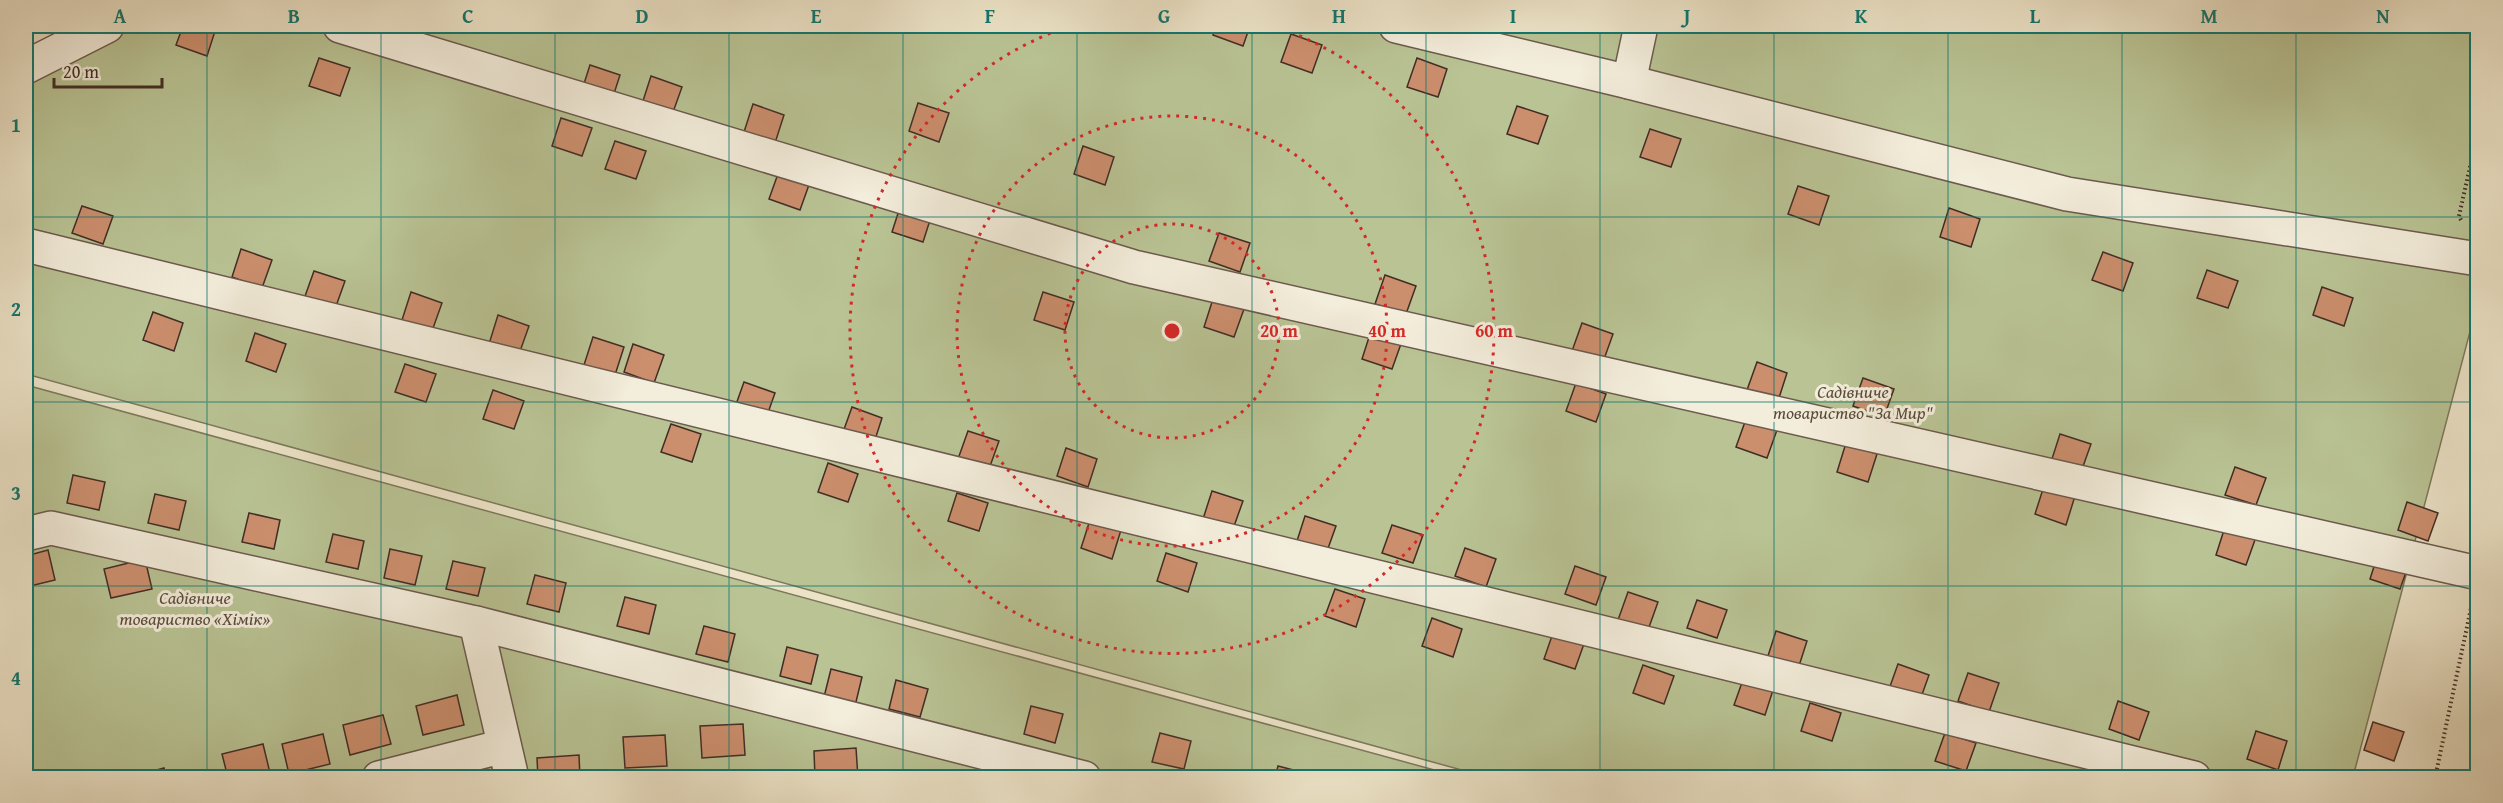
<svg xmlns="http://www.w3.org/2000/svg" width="2503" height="803" font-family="'Gentium Book Plus',serif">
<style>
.green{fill:#b9c394;stroke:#7d785c;stroke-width:1.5}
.building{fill:#cc8f6e;stroke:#412d25;stroke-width:1.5}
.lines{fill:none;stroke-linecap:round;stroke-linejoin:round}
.minor-casing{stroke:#6c5a4e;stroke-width:36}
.path{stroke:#412d25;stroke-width:4;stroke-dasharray:1.5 3;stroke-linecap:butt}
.minor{stroke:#f3eddb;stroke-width:33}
.grid{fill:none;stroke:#0f766e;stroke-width:1.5;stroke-opacity:0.55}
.ring{fill:none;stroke:#d62828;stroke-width:3;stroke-dasharray:3 6}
.labels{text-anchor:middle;stroke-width:6;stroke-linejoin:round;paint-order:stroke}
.park-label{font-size:18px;font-style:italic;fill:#594b3b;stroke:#f3eddb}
.centre{fill:#d62828;stroke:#f3eddb;stroke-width:3}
.ring-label{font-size:18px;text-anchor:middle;font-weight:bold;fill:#d62828;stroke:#f3eddb;stroke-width:6;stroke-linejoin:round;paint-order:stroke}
.neatline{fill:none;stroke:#0f766e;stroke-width:2}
.grid-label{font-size:20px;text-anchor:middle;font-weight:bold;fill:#0f766e}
</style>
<rect width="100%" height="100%" fill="#ece3c7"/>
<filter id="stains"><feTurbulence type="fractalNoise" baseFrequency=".00333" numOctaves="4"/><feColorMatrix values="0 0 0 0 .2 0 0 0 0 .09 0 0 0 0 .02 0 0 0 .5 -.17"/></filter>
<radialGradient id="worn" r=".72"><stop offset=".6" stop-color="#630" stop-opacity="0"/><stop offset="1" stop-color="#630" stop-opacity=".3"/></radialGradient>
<!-- green -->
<g class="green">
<path d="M109 26H2477V305L2353 777H1487L26 374V79Z"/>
<path d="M26 385 1460 777H26Z"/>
</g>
<!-- building -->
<g class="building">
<path d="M183 26 216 28 207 56 176 45Z"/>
<path d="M384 26H418L413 38Z"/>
<path d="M1216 26H1250L1243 46 1213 35Z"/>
<path d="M1291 34 1322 45 1312 73 1281 62Z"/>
<path d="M319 58 350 68 340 96 309 86Z"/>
<path d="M1417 58 1447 69 1438 97 1407 87Z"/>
<path d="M590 65 620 75 611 103 581 93Z"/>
<path d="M651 76 682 87 672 115 642 104Z"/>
<path d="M918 103 949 113 939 142 909 131Z"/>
<path d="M753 104 784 115 775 143 744 132Z"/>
<path d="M1517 106 1548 116 1538 144 1507 134Z"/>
<path d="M561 118 592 128 582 156 552 146Z"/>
<path d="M1650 129 1681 139 1671 167 1640 157Z"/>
<path d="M615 141 646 151 636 179 605 169Z"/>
<path d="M1083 146 1114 157 1105 185 1074 174Z"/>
<path d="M779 171 810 182 800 210 769 199Z"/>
<path d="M1798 186 1829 196 1819 225 1788 214Z"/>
<path d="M901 204 932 214 923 242 892 232Z"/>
<path d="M82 206 113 216 103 244 72 233Z"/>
<path d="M1949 208 1980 219 1971 247 1940 237Z"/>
<path d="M1219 233 1250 243 1240 272 1209 261Z"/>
<path d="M241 249 272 260 262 288 232 277Z"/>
<path d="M2103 252 2133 263 2123 291 2092 280Z"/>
<path d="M2207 270 2238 281 2228 308 2197 298Z"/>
<path d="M314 271 345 281 335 309 304 299Z"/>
<path d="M1385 275 1416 286 1406 314 1375 304Z"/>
<path d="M2322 287 2353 298 2344 326 2313 315Z"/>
<path d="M411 292 442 303 432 331 402 320Z"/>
<path d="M1043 292 1074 302 1065 330 1034 320Z"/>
<path d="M1213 299 1244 309 1234 337 1204 327Z"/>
<path d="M153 312 183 323 174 351 143 340Z"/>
<path d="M498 315 529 326 519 354 489 344Z"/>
<path d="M1582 323 1613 334 1603 362 1572 351Z"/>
<path d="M1371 331 1402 341 1392 369 1362 359Z"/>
<path d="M255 333 286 344 276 372 246 361Z"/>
<path d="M593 337 624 347 615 375 584 365Z"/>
<path d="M633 344 664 355 654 383 624 372Z"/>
<path d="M1757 362 1787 373 1778 401 1747 390Z"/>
<path d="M405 364 436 374 426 402 395 392Z"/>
<path d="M1863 378 1894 389 1884 417 1853 406Z"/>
<path d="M744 382 775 393 765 421 734 410Z"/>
<path d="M1576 383 1606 394 1596 422 1566 411Z"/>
<path d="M493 390 524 401 514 429 483 419Z"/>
<path d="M852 407 882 418 873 446 842 435Z"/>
<path d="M1746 419 1777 430 1767 458 1736 447Z"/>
<path d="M671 424 701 434 692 462 661 452Z"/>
<path d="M968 431 999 441 989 469 958 459Z"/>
<path d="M2060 434 2091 444 2081 472 2051 462Z"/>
<path d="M1846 443 1877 454 1868 482 1837 472Z"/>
<path d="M1066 448 1097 459 1088 487 1057 476Z"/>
<path d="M828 463 858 474 848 502 818 492Z"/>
<path d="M2235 467 2266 478 2256 505 2225 495Z"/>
<path d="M73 475 105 482 99 510 67 503Z"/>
<path d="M2044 486 2075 496 2066 525 2035 514Z"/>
<path d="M1212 491 1243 501 1233 529 1203 519Z"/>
<path d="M957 493 988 503 979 531 948 521Z"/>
<path d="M155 494 186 501 179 530 148 523Z"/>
<path d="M2407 502 2438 513 2428 541 2398 530Z"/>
<path d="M249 513 280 520 274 549 242 542Z"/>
<path d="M1305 516 1336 526 1326 554 1296 544Z"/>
<path d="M1090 520 1121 530 1112 559 1081 548Z"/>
<path d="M1392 525 1423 535 1413 563 1382 553Z"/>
<path d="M2225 527 2256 537 2246 565 2216 555Z"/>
<path d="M333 534 364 541 358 569 326 562Z"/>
<path d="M1465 548 1496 559 1486 587 1455 576Z"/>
<path d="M390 549 422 556 415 585 384 578Z"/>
<path d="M48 550 55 580 26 587V556Z"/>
<path d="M2379 551 2410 561 2400 589 2370 579Z"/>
<path d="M1166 553 1197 563 1188 592 1157 581Z"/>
<path d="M145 559 152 589 111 598 104 569Z"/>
<path d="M453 561 485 568 478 596 446 589Z"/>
<path d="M1575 566 1606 577 1596 605 1565 594Z"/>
<path d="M535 575 566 583 559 612 527 604Z"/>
<path d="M1335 589 1365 599 1356 627 1325 616Z"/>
<path d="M1628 592 1658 602 1648 630 1618 620Z"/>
<path d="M625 597 656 605 649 634 617 626Z"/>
<path d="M1697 600 1727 610 1717 638 1687 628Z"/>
<path d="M1432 618 1462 629 1453 657 1422 646Z"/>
<path d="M704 626 735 634 728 662 696 654Z"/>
<path d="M1554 630 1585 641 1575 669 1544 659Z"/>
<path d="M1776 631 1807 641 1798 669 1767 659Z"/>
<path d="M787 647 818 655 811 684 780 676Z"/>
<path d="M1898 664 1929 675 1919 703 1888 692Z"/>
<path d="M1643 665 1674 676 1664 704 1633 693Z"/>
<path d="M831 669 862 677 855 706 824 697Z"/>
<path d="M1968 673 1999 683 1989 712 1958 701Z"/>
<path d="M1744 677 1774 687 1765 715 1734 705Z"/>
<path d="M896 680 928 689 920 717 889 709Z"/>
<path d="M457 695 464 725 423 735 416 706Z"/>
<path d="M2118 701 2149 712 2139 740 2109 729Z"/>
<path d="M1810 703 1841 713 1832 741 1801 731Z"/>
<path d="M1031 706 1063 714 1055 743 1024 734Z"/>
<path d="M383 715 391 744 350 755 343 725Z"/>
<path d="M2373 722 2404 732 2394 761 2364 750Z"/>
<path d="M743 724 745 755 702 758 700 726Z"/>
<path d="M2256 731 2287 741 2278 770 2247 759Z"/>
<path d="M1160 733 1191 741 1184 769 1152 762Z"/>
<path d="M1945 733 1976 743 1966 771 1935 761Z"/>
<path d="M323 734 330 764 289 774 282 744Z"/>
<path d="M665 735 667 766 625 768 623 737Z"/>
<path d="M263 744 270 773 253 778H228L222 754Z"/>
<path d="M856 748 858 778H815L814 751Z"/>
<path d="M579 755 580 778H538L537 758Z"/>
<path d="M1278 766 1309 774 1308 778H1275Z"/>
<path d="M164 768 167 778H128Z"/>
</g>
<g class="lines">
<!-- minor casing -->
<g class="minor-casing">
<g id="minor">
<path d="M340 26 1134 267 2478 573"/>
<path d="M1396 26 1629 82 1641 26"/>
<path d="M26 67 107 26"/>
<path d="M1629 82 2067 194 2478 259"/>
<path d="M26 245 2194 778"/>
<path d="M26 534 51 528 476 623 512 778"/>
<path d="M476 623 1084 778"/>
<path d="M379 778 504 746"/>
</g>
</g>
<!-- path -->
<g class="path">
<path d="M2461 220 2459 216 2478 131"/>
<path d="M2435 778 2471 608"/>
</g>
<!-- minor -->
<use href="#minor" class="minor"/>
</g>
<!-- grid -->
<path class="grid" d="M207 26V778M381 26V778M555 26V778M729 26V778M903 26V778M1077 26V778M1252 26V778M1426 26V778M1600 26V778M1774 26V778M1948 26V778M2122 26V778M2296 26V778M26 217H2478M26 402H2478M26 586H2478"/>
<!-- distance rings -->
<g class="ring">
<circle cx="1172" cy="331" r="107"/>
<circle cx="1172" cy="331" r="215"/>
<path d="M1274 26A322 322 0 1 1 1070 26"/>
</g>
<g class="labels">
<!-- park labels -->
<g class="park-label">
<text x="1853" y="398">Садівниче<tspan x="1853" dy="21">товариство "За Мир"</tspan></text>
<text x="195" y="604">Садівниче<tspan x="195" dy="21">товариство «Хімік»</tspan></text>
</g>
</g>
<circle cx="1172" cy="331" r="9" class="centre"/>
<g class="ring-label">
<text x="1279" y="337">20 m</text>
<text x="1387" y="337">40 m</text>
<text x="1494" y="337">60 m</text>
</g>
<!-- margin -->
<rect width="2503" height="803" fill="none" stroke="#ece3c7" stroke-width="66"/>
<!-- scale -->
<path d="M54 78v9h108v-9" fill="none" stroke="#412d25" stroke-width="3"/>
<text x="63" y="78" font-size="18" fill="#412d25" stroke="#f3eddb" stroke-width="4.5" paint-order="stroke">20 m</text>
<rect x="33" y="33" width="2437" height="737" class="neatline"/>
<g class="grid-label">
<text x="120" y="23">A</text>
<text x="294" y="23">B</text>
<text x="468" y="23">C</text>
<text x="642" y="23">D</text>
<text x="816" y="23">E</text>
<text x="990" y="23">F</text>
<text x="1164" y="23">G</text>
<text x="1339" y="23">H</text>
<text x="1513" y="23">I</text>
<text x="1687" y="23">J</text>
<text x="1861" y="23">K</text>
<text x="2035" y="23">L</text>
<text x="2209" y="23">M</text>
<text x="2383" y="23">N</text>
<text x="16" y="132">1</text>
<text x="16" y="316">2</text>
<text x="16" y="500">3</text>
<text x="16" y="685">4</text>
</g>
<rect width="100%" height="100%" filter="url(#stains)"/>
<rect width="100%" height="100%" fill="url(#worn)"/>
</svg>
